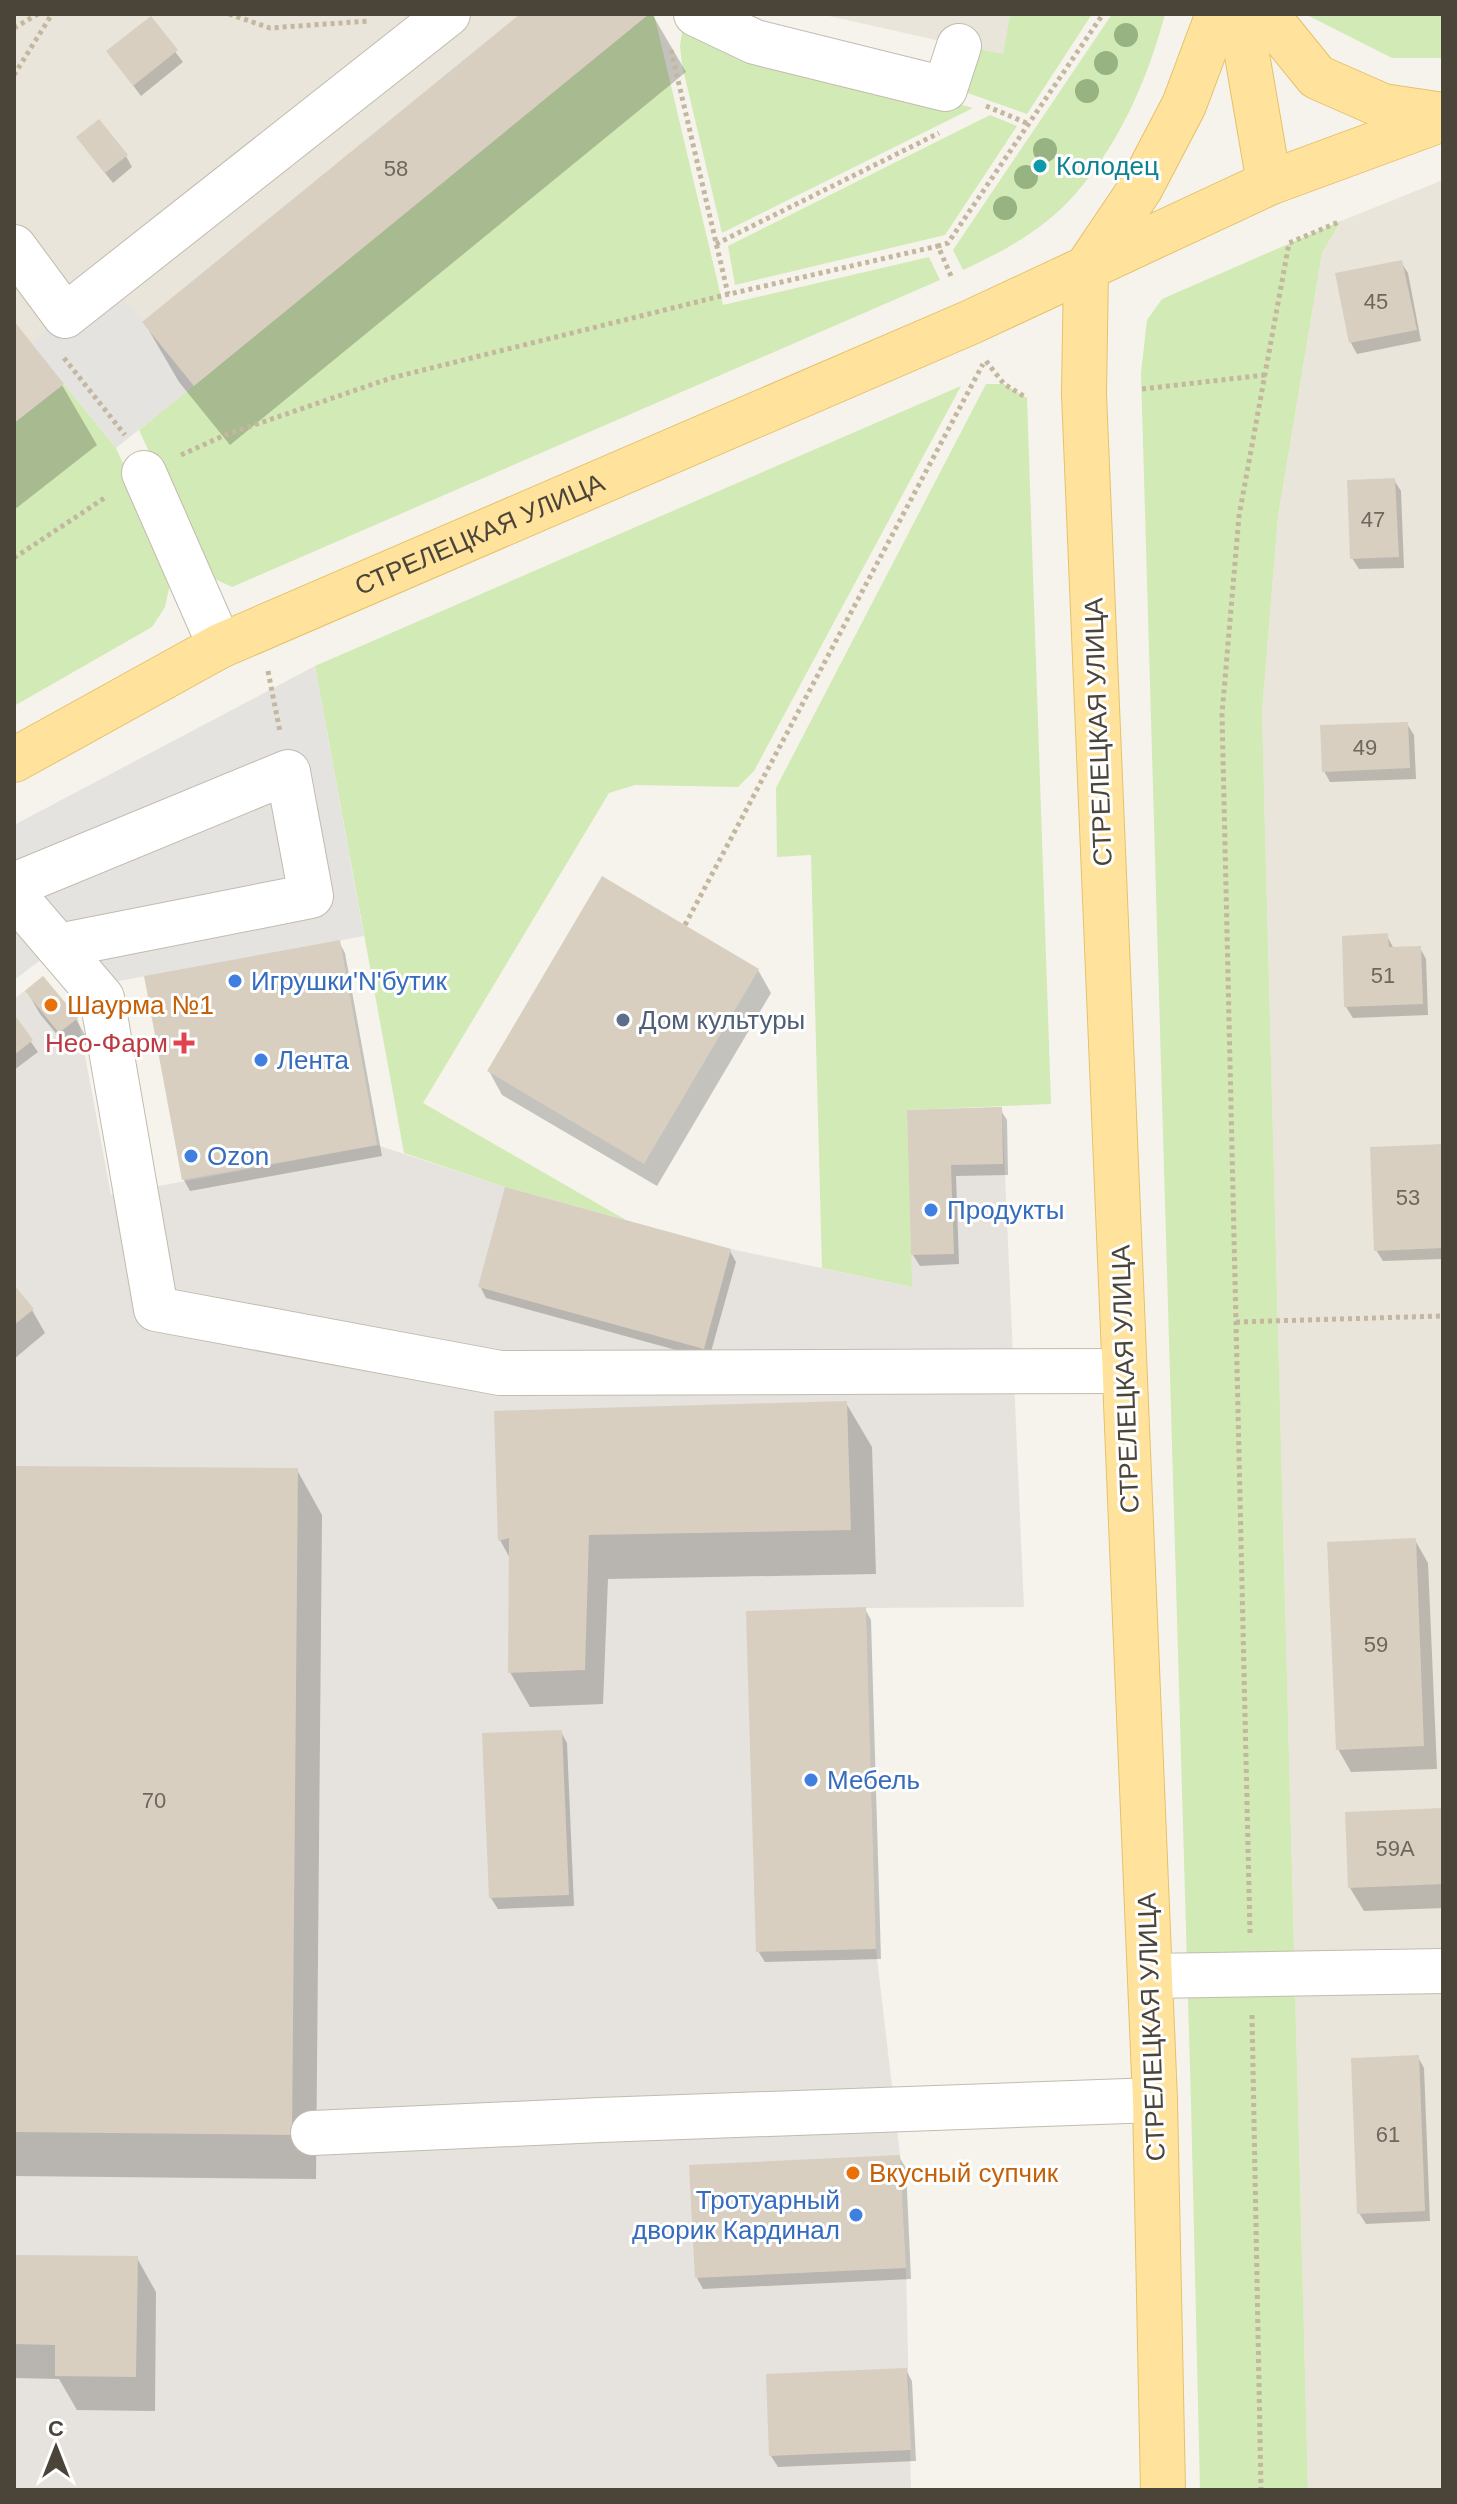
<svg xmlns="http://www.w3.org/2000/svg" width="1457" height="2504" font-family="Arial,sans-serif">
<style>
.residential{fill:#eae5da}
.industrial{fill:#e6e2dd}
.green{fill:#d2eab5}
.parking{fill:#e5e3e0}
.shadow{fill:#0003}
.building{fill:#d8cfc1}
.lines{fill:none;stroke-linecap:round;stroke-linejoin:round}
.minor-casing{stroke:#c2bbae;stroke-width:46}
.major-casing{stroke:#e6c16a;stroke-width:46}
.path{stroke:#c4b79f;stroke-width:5;stroke-dasharray:4 4;stroke-linecap:butt}
.minor{stroke:#fff;stroke-width:44}
.major{stroke:#ffe39c;stroke-width:44}
.tree{fill:#97b381}
.culture-dot{fill:#0f9aa8;stroke:#fff;stroke-width:3}
.shop-dot{fill:#3f7fe0;stroke:#fff;stroke-width:3}
.food-dot{fill:#e8710a;stroke:#fff;stroke-width:3}
.service-dot{fill:#5c6f8a;stroke:#fff;stroke-width:3}
.health-dot{fill:#e0444e;stroke:#fff;stroke-width:3}
.labels{text-anchor:middle;stroke-width:6;stroke-linejoin:round;paint-order:stroke}
.number-label{font-size:22px;fill:#6e675b}
.culture-label{font-size:26px;fill:#0d838f;stroke:#fff;text-anchor:start}
.street-label{font-size:26px;fill:#4b4439;stroke:#fff}
.shop-label{font-size:26px;fill:#366cbe;stroke:#fff;text-anchor:start}
.food-label{font-size:26px;fill:#c56008;stroke:#fff;text-anchor:start}
.service-label{font-size:26px;fill:#4e5e75;stroke:#fff;text-anchor:start}
.health-label{font-size:26px;fill:#be3a42;stroke:#fff;text-anchor:end}
</style>
<rect width="100%" height="100%" fill="#f6f3ec"/>
<!-- residential -->
<g class="residential">
<path d="M14 14H649L194 386 142 322 14 423Z"/>
<path d="M820 14H1010L1003 55Z"/>
<path d="M1443 180V2490H1308L1262 712 1278 516 1322 253 1341 221Z"/>
</g>
<!-- industrial -->
<path class="industrial" d="M43 976 78 1018 111 1195 377 1145 505 1187 731 1249 911 1287 907 1110 1002 1107 1024 1607 866 1608 876 1949 900 2155 906 2268 911 2490H14V999Z"/>
<!-- green -->
<g class="green">
<path d="M649 14H654L723 305 929 257 940 280 232 587 215 579 190 541 139 430Z"/>
<path d="M1010 14H1092L1027 114 959 90 973 48 1003 54Z"/>
<path d="M1112 14H1165C1147 82 1116 152 1066 204 1037 233 1000 253 963 270L953 250Z"/>
<path d="M1305 14H1443V58H1392Z"/>
<path d="M683 27 973 108 722 233 682 65 680 46Z"/>
<path d="M990 115 1017 126 945 235 735 285 728 246Z"/>
<path d="M1341 221 1322 253 1278 516 1262 712 1308 2490H1200L1191 2102 1141 373 1147 320 1162 299Z"/>
<path d="M64 384 116 448 163 551 169 588 165 607 152 627 14 706V423Z"/>
<path d="M986 384H1004L1027 398 1051 1104 907 1110 912 1287 822 1268 811 855 777 857 776 788Z"/>
<path d="M961 386 754 771 738 787 635 785 609 793 423 1103 626 1220 505 1187 404 1153 315 666Z"/>
</g>
<!-- parking -->
<g class="parking">
<path d="M109 281 194 386 116 448 31 343Z"/>
<path d="M315 666 364 936 92 986 58 947 14 980V825Z"/>
</g>
<!-- shadow -->
<g class="shadow">
<path d="M524 14H652L686 72 230 445 179 382 144 322Z"/>
<path d="M150 19 183 62 141 96 108 52Z"/>
<path d="M85 148 126 156 132 167 113 183Z"/>
<path d="M1401 262 1408 273 1421 341 1357 354 1351 343Z"/>
<path d="M14 324 62 385 97 445 14 510Z"/>
<path d="M1394 480 1401 491 1404 568 1359 569 1352 558Z"/>
<path d="M1407 724 1414 735 1416 779 1330 782 1324 771Z"/>
<path d="M1387 936 1394 949 1420 948 1426 959 1428 1015 1353 1018 1346 1007Z"/>
<path d="M339 942 345 953 382 1156 190 1191 184 1180 147 977Z"/>
<path d="M758 970 771 993 657 1186 502 1095 489 1071Z"/>
<path d="M27 991 76 1019 89 1042 74 1055 40 1014Z"/>
<path d="M14 1018 38 1052 14 1070Z"/>
<path d="M1000 1109 1007 1120 1008 1175 956 1176 959 1264 920 1266 913 1255 909 1112Z"/>
<path d="M1443 1146V1259L1383 1261 1376 1250Z"/>
<path d="M730 1251 736 1262 709 1359 486 1298 480 1286Z"/>
<path d="M14 1288 32 1310 45 1333 14 1359Z"/>
<path d="M846 1403 872 1447 876 1574 608 1579 603 1704 530 1707 510 1672 511 1560 500 1540Z"/>
<path d="M14 1468 297 1470 322 1515 316 2179 14 2176Z"/>
<path d="M1415 1540 1428 1563 1437 1769 1351 1772 1338 1749Z"/>
<path d="M865 1609 871 1620 881 1959 765 1962 758 1951Z"/>
<path d="M561 1732 567 1743 574 1906 498 1909 491 1898Z"/>
<path d="M1443 1810V1908L1364 1911 1350 1888Z"/>
<path d="M1418 2057 1424 2068 1430 2221 1366 2224 1359 2213Z"/>
<path d="M899 2157 906 2168 911 2279 703 2289 697 2278Z"/>
<path d="M14 2257 137 2258 156 2292 155 2411 77 2410 59 2379 14 2378Z"/>
<path d="M906 2370 912 2381 916 2461 778 2467 771 2456Z"/>
</g>
<!-- building -->
<g class="building">
<path d="M520 14H649L194 386 142 322Z"/>
<path d="M151 16 178 50 133 86 106 51Z"/>
<path d="M99 119 128 155 105 173 76 137Z"/>
<path d="M1402 260 1417 330 1349 343 1335 273Z"/>
<path d="M14 321 64 384 14 423Z"/>
<path d="M1395 478 1399 557 1350 559 1347 480Z"/>
<path d="M1408 722 1410 768 1322 772 1320 725Z"/>
<path d="M602 876 759 969 644 1164 487 1071Z"/>
<path d="M1388 933 1389 947 1421 946 1423 1004 1344 1007 1342 936Z"/>
<path d="M340 940 377 1145 182 1180 144 976Z"/>
<path d="M43 976 78 1018 59 1033 25 991Z"/>
<path d="M14 1014 33 1040 14 1055Z"/>
<path d="M1002 1107 1003 1164 951 1165 954 1254 911 1255 907 1110Z"/>
<path d="M1443 1144V1248L1374 1251 1370 1147Z"/>
<path d="M505 1187 731 1249 704 1349 478 1287Z"/>
<path d="M14 1285 34 1309 14 1325Z"/>
<path d="M847 1401 851 1530 589 1535 585 1670 508 1673 509 1538 498 1541 494 1411Z"/>
<path d="M14 1466 298 1468 292 2135 14 2132Z"/>
<path d="M1416 1538 1424 1746 1336 1750 1327 1542Z"/>
<path d="M866 1607 876 1949 756 1952 746 1611Z"/>
<path d="M562 1730 569 1895 489 1898 482 1733Z"/>
<path d="M1443 1808V1884L1348 1888 1345 1812Z"/>
<path d="M1419 2055 1425 2211 1357 2214 1351 2058Z"/>
<path d="M900 2155 906 2268 695 2278 689 2165Z"/>
<path d="M14 2255 138 2256 136 2377 55 2376V2345L14 2344Z"/>
<path d="M907 2368 911 2450 769 2456 766 2374Z"/>
</g>
<g class="lines">
<!-- minor casing -->
<g class="minor-casing">
<g id="minor">
<path d="M696 14 755 42 945 89 959 46"/>
<path d="M14 247 65 316 448 14"/>
<path d="M144 473 220 646"/>
<path d="M14 885 288 772 311 896 58 946"/>
<path d="M14 895 102 998 156 1309 500 1373 1124 1371"/>
<path d="M1150 1976 1443 1971"/>
<path d="M313 2133 600 2120 1155 2100"/>
</g>
</g>
<!-- major casing -->
<g class="major-casing">
<g id="major">
<path d="M1240 14 1269 183"/>
<path d="M1266 14 1317 77 1383 106 1443 115"/>
<path id="s1" d="M14 760 220 646 971 322 1269 183 1443 119"/>
<path d="M1163 2490 1155 2100 1084 394 1086 269 1140 189 1184 105 1218 14"/>
</g>
</g>
<!-- path -->
<g class="path">
<path d="M229 14 270 28 369 21"/>
<path d="M14 28 38 14"/>
<path d="M671 50 728 294"/>
<path d="M14 75 52 14"/>
<path d="M986 106 1029 124"/>
<path d="M716 244 939 133"/>
<path d="M951 276 938 246 948 243 1103 14"/>
<path d="M64 358 125 435"/>
<path d="M986 361 1004 384 1027 398"/>
<path d="M1142 389 1265 375"/>
<path d="M181 455 225 435 391 378 721 296 938 246"/>
<path d="M14 558 106 497"/>
<path d="M268 671 280 732"/>
<path d="M685 925 983 364"/>
<path d="M1236 1322 1443 1316"/>
<path d="M1250 1933 1222 714 1239 516 1289 243 1341 221"/>
<path d="M1252 2015 1261 2490"/>
</g>
<!-- minor -->
<use href="#minor" class="minor"/>
<!-- major -->
<use href="#major" class="major"/>
</g>
<!-- trees -->
<g class="tree">
<circle cx="1126" cy="35" r="12"/>
<circle cx="1106" cy="63" r="12"/>
<circle cx="1087" cy="91" r="12"/>
<circle cx="1045" cy="150" r="12"/>
<circle cx="1026" cy="177" r="12"/>
<circle cx="1005" cy="208" r="12"/>
</g>
<!-- markers -->
<circle class="culture-dot" cx="1040" cy="166" r="8"/>
<g class="shop-dot">
<circle cx="235" cy="981" r="8"/>
<circle cx="261" cy="1060" r="8"/>
<circle cx="191" cy="1156" r="8"/>
<circle cx="931" cy="1210" r="8"/>
<circle cx="811" cy="1780" r="8"/>
<circle cx="856" cy="2215" r="8"/>
</g>
<g class="food-dot">
<circle cx="51" cy="1005" r="8"/>
<circle cx="853" cy="2173" r="8"/>
</g>
<circle class="service-dot" cx="623" cy="1020" r="8"/>
<path class="health-dot" d="M180 1031h8v8h8v8h-8v8h-8v-8h-8v-8h8z"/>
<g class="labels">
<!-- number labels -->
<g class="number-label">
<text x="396" y="176">58</text>
<text x="1376" y="309">45</text>
<text x="1373" y="527">47</text>
<text x="1365" y="755">49</text>
<text x="1383" y="983">51</text>
<text x="1408" y="1205">53</text>
<text x="1376" y="1652">59</text>
<text x="154" y="1808">70</text>
<text x="1395" y="1856">59А</text>
<text x="1388" y="2142">61</text>
</g>
<!-- culture labels -->
<g class="culture-label">
<text x="1056" y="175">Колодец</text>
</g>
<!-- street labels -->
<g class="street-label">
<text dy="9" stroke="none"><textPath href="#s1" startOffset="518">СТРЕЛЕЦКАЯ УЛИЦА</textPath></text>
<text transform="translate(1098 732) rotate(-92)" y="9">СТРЕЛЕЦКАЯ УЛИЦА</text>
<text transform="translate(1125 1379) rotate(-92)" y="9">СТРЕЛЕЦКАЯ УЛИЦА</text>
<text transform="translate(1151 2027) rotate(-92)" y="9">СТРЕЛЕЦКАЯ УЛИЦА</text>
</g>
<!-- shop labels -->
<g class="shop-label">
<text x="251" y="990">Игрушки'N'бутик</text>
<text x="277" y="1069">Лента</text>
<text x="207" y="1165">Ozon</text>
<text x="947" y="1219">Продукты</text>
<text x="827" y="1789">Мебель</text>
<text x="840" y="2209" text-anchor="end">Тротуарный<tspan x="840" dy="30">дворик Кардинал</tspan></text>
</g>
<!-- food labels -->
<g class="food-label">
<text x="67" y="1014">Шаурма №1</text>
<text x="869" y="2182">Вкусный супчик</text>
</g>
<!-- service labels -->
<g class="service-label">
<text x="639" y="1029">Дом культуры</text>
</g>
<!-- health labels -->
<g class="health-label">
<text x="168" y="1052">Нео-Фарм</text>
</g>
</g>
<!-- border -->
<rect width="1457" height="2504" fill="none" stroke="#4b4439" stroke-width="32"/>
<!-- north arrow -->
<g transform="translate(56 2448)" stroke="#ffffff" stroke-width="6" paint-order="stroke">
<path d="M0-6L14 30L0 20L-14 30Z" fill="#4b4439"/>
<text y="-12" font-size="22" font-weight="bold" text-anchor="middle" fill="#4b4439">С</text>
</g>
</svg>
